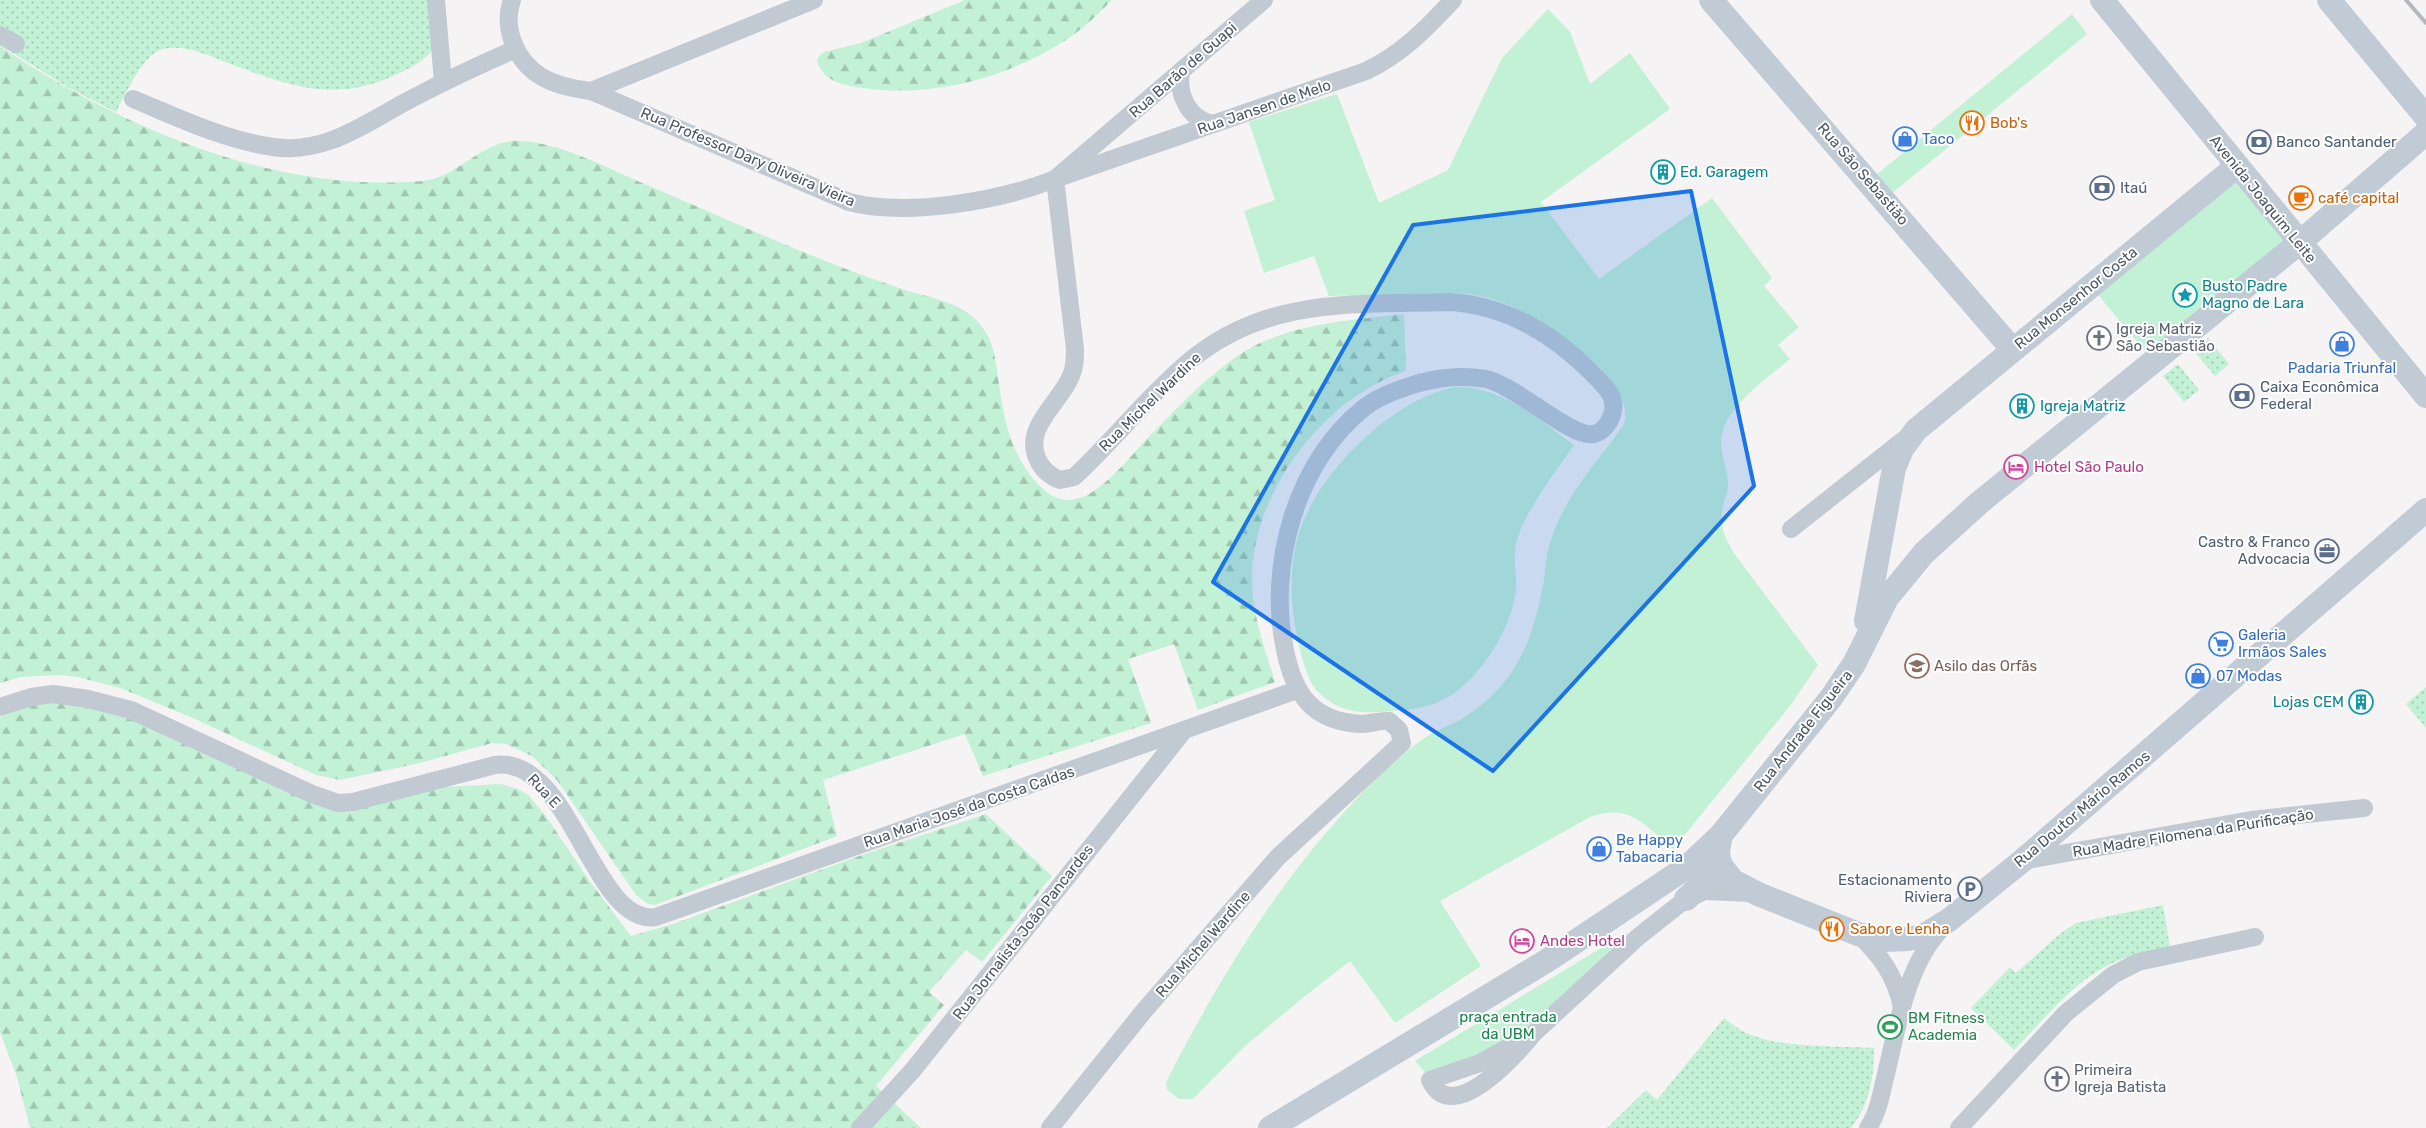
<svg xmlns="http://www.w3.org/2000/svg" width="2426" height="1128" font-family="Rubik,sans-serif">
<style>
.grass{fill:url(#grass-dots)}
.forest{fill:url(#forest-firs)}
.park{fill:#c3f1d5}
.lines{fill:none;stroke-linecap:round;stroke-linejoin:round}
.street{stroke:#c1cad2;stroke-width:18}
.secondary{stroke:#c1cbd6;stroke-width:24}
.rail{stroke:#b5b8bd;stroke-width:4}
.marked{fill:#1a73e8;fill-opacity:0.2;stroke:#1a73e8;stroke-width:4;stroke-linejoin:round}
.labels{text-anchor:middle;stroke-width:4;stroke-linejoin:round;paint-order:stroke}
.street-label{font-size:15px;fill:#4a5661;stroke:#fff}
.food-label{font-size:15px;fill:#c56008;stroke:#fff;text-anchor:start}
.shop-label{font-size:15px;fill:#366cbe;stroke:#fff;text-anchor:start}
.service-label{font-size:15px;fill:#4e5e75;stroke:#fff;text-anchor:start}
.culture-label{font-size:15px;fill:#0d838f;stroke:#fff;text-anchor:start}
.worship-label{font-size:15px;fill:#5b616d;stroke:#fff;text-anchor:start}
.hotel-label{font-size:15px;fill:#b23c85;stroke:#fff;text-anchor:start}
.education-label{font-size:15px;fill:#785e54;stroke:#fff;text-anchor:start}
.park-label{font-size:15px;fill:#17864f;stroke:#fff}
.leisure-label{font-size:15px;fill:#27864d;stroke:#fff;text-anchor:start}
</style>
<defs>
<pattern id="grass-dots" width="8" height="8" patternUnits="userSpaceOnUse" patternTransform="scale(1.25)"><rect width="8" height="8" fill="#c3f1d5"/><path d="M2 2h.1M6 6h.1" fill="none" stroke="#a0c6b0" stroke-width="1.8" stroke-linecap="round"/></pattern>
<pattern id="forest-firs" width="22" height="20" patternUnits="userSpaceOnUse" patternTransform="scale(1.25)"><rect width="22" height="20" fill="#c3f1d5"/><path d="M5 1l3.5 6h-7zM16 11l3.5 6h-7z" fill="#a0c6b0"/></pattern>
</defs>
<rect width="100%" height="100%" fill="#f5f3f3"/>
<!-- grass -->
<g class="grass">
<path d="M0 0H439C439 12 441 31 437 42 430 59 409 69 393 76 332 104 284 84 225 62 206 54 183 44 163 49 142 55 126 94 116 112L69 88 0 45Z"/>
<path d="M2208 338 2229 364 2215 376 2193 350Z"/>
<path d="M2178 364 2199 390 2184 402 2163 376Z"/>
<path d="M2426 687V728L2406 704Z"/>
<path d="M2163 905 2170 947C2154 950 2137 953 2122 959 2078 975 2046 1018 2014 1050L1971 1008 2010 967 2016 973 2061 933 2076 923Z"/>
<path d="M1724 1018C1731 1023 1738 1029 1746 1033 1778 1048 1838 1046 1874 1048 1874 1077 1870 1104 1851 1128H1607L1646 1090 1657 1100Z"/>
</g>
<!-- forest -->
<g class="forest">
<path d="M965 0H1112C1098 14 1083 29 1066 40 1007 78 933 98 863 88 843 85 824 82 817 61L819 56 824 52 861 43Z"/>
<path d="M0 46C119 127 275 194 422 181 459 178 483 138 521 141 561 143 609 169 647 185 731 221 815 260 902 289 930 298 965 302 983 328 995 344 996 365 999 384 1004 420 1011 455 1037 483 1045 491 1054 499 1065 500 1073 500 1082 498 1089 494 1111 481 1127 460 1144 442 1171 414 1198 385 1229 362 1278 324 1344 321 1404 314L1406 371C1324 397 1250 494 1252 582 1252 614 1266 652 1275 682L1198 710 1174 644 1128 659 1151 723 983 776 965 734 823 780 837 836 655 905 648 904 636 895 557 780 532 756 506 744 492 743 420 763 340 780 316 775 193 718 120 688 78 677 58 675 21 677 0 683Z"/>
<path d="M57 702 119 715 141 723 311 802 443 787 501 784 520 790 529 796 545 815 591 883 631 936 676 923 859 856 986 814 1052 876 982 962 966 950 929 992 944 1005 876 1086 921 1128H30L17 1077 0 1032V717L30 706Z"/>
</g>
<!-- park -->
<g class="park">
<path d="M1548 9 1570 32 1590 84 1630 53 1670 109 1541 202 1599 279 1712 198 1772 278 1764 286 1799 327 1778 345 1790 359C1766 380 1722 408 1721 442 1721 456 1728 469 1728 484 1728 492 1725 498 1723 506 1718 526 1726 540 1736 556L1818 665 1790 706 1673 849C1644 825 1630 803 1590 817L1440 901 1481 966 1395 1023 1350 961 1305 996 1244 1047 1193 1099H1179L1167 1090 1166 1082C1224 969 1290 862 1382 773 1394 763 1407 751 1420 741 1432 732 1447 727 1460 720 1480 708 1498 692 1511 673 1530 646 1538 613 1544 580 1546 567 1546 553 1551 540 1564 497 1597 462 1623 426 1641 383 1548 323 1515 308 1496 299 1477 294 1456 293L1329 296 1314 256 1264 273 1244 211 1275 200 1249 122 1337 94 1379 203 1448 170 1502 58Z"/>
<path d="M2072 14 2087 34 1891 194 1875 176Z"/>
<path d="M2237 172 2292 242 2151 358 2093 289Z"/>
<path d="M1456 387C1502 386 1539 420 1574 445 1555 473 1524 511 1516 544 1513 559 1517 574 1516 589 1513 619 1495 651 1476 673 1450 702 1430 708 1393 711 1364 713 1344 715 1320 694 1309 684 1305 668 1301 654 1289 608 1286 557 1307 513 1332 461 1398 397 1456 387Z"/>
<path d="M1629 931 1530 1031 1429 1077 1415 1061Z"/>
</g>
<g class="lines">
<!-- street -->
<g class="street">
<path d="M436 0 443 82"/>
<path d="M512 0C502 28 516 62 542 77 557 86 575 89 591 91L849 202C907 217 1000 201 1055 179L1264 0"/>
<path d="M0 35 16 44"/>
<path d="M1181 71C1177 94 1188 119 1213 124"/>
<path d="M591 91 814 0"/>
<path d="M133 99C179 118 224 140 273 147 327 155 368 121 413 98 447 80 481 64 516 49"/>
<path d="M1791 529 1906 438"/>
<path d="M0 707 31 697 53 694 88 699 131 710 312 794 338 803 353 802 495 765C571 755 593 927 656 917L1297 690"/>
<path d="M2022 861 2251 820 2364 808"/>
<path d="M1858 934C1881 956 1895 975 1902 1007"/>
<path d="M1533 1034C1516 1055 1452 1128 1430 1080L1480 1063 1533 1034 1638 937 1686 899 1705 891 1750 893"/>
<path d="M860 1128 913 1070 1182 733"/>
<path d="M1050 1128 1143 1012 1278 857 1402 743 1399 730 1389 721C1380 720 1371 724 1362 724 1312 722 1294 694 1285 650 1267 566 1296 461 1365 407 1381 395 1400 389 1419 383 1442 377 1463 375 1486 379 1515 385 1572 439 1594 434 1603 432 1609 423 1612 415 1618 396 1604 386 1592 373 1553 334 1505 305 1449 302 1353 305 1265 296 1186 364 1146 398 1113 441 1074 477L1060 480C1050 476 1042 469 1038 460 1022 428 1060 403 1071 376 1075 367 1075 358 1075 349L1055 179 1366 71C1402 54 1427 28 1453 0"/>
<path d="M1868 1128C1879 1112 1881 1093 1886 1074 1898 1025 1906 967 1941 929"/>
<path d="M1959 1128 2066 1013 2113 975 2138 962 2255 937"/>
</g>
<!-- secondary -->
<g class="secondary">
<path d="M1711 0 2013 350"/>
<path d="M2102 0 2426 396"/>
<path d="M2329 0 2426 117"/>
<path d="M1866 621 1894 468 1902 449 1916 430 2237 166"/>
<path d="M1721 835 1718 851 1719 860 1722 867 1733 881 1758 894 1858 934 1884 940 1908 939 1923 936 1949 920 2022 861 2426 510"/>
<path d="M1686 899 1708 879 1718 846"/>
<path d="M1270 1128 1548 960 1687 867 1721 835 1831 698 1854 664 1887 598 1924 553 1979 503 2299 243 2426 133"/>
</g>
<!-- rail -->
<path class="rail" d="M2406 0 2426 23"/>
</g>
<!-- marked area -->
<path class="marked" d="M1691 191 1754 486 1493 771 1213 582 1413 225Z"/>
<!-- icons -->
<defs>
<g id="restaurant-ring" transform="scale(1.25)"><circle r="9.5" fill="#fff" stroke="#e8710a" stroke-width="1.5"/><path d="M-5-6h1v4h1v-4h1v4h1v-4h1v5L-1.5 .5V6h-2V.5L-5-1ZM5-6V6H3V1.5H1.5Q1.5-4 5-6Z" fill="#e8710a"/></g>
<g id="shop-ring" transform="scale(1.25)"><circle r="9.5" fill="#fff" stroke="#3f7fe0" stroke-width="1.5"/><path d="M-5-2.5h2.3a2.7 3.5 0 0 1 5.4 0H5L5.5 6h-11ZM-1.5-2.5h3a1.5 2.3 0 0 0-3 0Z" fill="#3f7fe0"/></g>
<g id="bank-ring" transform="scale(1.25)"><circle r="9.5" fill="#fff" stroke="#5c6f8a" stroke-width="1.5"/><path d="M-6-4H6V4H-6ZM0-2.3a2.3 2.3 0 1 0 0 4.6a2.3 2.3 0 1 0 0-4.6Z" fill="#5c6f8a"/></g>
<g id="building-ring" transform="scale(1.25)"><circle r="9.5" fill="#fff" stroke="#0f9aa8" stroke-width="1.5"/><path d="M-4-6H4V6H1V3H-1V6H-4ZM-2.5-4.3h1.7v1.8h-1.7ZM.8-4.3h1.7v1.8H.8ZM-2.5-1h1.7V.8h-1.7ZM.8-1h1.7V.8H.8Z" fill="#0f9aa8"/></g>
<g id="cafe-ring" transform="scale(1.25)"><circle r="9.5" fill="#fff" stroke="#e8710a" stroke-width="1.5"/><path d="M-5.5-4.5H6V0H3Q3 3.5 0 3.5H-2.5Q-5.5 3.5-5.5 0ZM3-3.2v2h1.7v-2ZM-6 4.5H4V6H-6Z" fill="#e8710a"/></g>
<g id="sight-ring" transform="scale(1.25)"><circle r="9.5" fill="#fff" stroke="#0f9aa8" stroke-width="1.5"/><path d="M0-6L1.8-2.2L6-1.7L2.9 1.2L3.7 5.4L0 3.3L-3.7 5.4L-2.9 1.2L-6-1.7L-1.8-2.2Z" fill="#0f9aa8"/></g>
<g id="church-ring" transform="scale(1.25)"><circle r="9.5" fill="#fff" stroke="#6b7280" stroke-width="1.5"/><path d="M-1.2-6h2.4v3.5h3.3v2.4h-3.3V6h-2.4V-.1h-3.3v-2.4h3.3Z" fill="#6b7280"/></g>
<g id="hotel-ring" transform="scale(1.25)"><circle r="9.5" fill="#fff" stroke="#d1479c" stroke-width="1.5"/><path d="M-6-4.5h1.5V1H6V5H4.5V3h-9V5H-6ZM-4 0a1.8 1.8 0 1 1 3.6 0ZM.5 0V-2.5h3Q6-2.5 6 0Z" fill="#d1479c"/></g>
<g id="office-ring" transform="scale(1.25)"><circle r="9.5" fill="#fff" stroke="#5c6f8a" stroke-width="1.5"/><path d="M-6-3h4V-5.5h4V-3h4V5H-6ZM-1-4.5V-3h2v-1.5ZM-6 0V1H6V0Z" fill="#5c6f8a"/></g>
<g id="supermarket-ring" transform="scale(1.25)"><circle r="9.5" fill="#fff" stroke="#3f7fe0" stroke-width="1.5"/><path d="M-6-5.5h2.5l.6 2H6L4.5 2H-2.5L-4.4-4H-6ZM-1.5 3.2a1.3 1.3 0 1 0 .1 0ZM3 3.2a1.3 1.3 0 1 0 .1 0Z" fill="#3f7fe0"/></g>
<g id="school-ring" transform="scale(1.25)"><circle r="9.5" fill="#fff" stroke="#8d6e63" stroke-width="1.5"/><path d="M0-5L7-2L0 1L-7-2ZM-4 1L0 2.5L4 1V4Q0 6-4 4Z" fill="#8d6e63"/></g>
<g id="parking-ring" transform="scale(1.25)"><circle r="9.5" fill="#fff" stroke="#5c6f8a" stroke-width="1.5"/><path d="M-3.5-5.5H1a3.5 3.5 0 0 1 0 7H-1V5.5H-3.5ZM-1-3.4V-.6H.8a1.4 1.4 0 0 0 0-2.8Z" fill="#5c6f8a"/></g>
<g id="stadium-ring" transform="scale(1.25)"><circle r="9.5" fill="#fff" stroke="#2e9e5b" stroke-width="1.5"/><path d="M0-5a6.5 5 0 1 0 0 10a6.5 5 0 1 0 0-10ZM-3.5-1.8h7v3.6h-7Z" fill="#2e9e5b"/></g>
</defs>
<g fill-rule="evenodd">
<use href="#restaurant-ring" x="1972" y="123"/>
<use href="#shop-ring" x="1905" y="139"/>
<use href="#bank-ring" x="2259" y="142"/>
<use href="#building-ring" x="1663" y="172"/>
<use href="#bank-ring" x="2102" y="188"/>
<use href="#cafe-ring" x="2301" y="198"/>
<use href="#sight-ring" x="2185" y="295"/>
<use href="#church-ring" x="2099" y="338"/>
<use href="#shop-ring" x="2342" y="344"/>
<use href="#bank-ring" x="2242" y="396"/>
<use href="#building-ring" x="2022" y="406"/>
<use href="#hotel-ring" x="2016" y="467"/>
<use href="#office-ring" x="2327" y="551"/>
<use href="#supermarket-ring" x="2221" y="644"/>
<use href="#school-ring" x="1917" y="666"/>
<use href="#shop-ring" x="2198" y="676"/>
<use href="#building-ring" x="2361" y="702"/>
<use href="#shop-ring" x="1599" y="849"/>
<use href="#parking-ring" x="1970" y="889"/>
<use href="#restaurant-ring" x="1832" y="929"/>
<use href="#hotel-ring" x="1522" y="941"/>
<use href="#stadium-ring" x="1890" y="1027"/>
<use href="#church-ring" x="2057" y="1079"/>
</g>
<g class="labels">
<!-- street labels -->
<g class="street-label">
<text transform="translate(1183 70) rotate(-41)" y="5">Rua Barão de Guapi</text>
<text transform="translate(1264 107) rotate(-19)" y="5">Rua Jansen de Melo</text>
<text transform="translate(748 157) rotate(23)" y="5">Rua Professor Dary Oliveira Vieira</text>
<text transform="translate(1863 174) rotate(49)" y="5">Rua São Sebastião</text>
<text transform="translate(2263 199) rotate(51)" y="5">Avenida Joaquim Leite</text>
<text transform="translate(2076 298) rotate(-39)" y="5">Rua Monsenhor Costa</text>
<text transform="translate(1150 402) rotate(-44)" y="5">Rua Michel Wardine</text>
<text transform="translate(1803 731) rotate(-52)" y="5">Rua Andrade Figueira</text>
<text transform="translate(544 791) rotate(47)" y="5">Rua E</text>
<text transform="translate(969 807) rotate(-19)" y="5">Rua Maria José da Costa Caldas</text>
<text transform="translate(2082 809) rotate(-40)" y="5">Rua Doutor Mário Ramos</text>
<text transform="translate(2193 833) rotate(-9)" y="5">Rua Madre Filomena da Purificação</text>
<text transform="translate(1023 932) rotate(-52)" y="5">Rua Jornalista João Pancardes</text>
<text transform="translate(1203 944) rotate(-49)" y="5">Rua Michel Wardine</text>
</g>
<!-- food labels -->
<g class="food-label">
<text x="1990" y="128">Bob's</text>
<text x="2318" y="203">café capital</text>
<text x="1850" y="934">Sabor e Lenha</text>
</g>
<!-- shop labels -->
<g class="shop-label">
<text x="1922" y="144">Taco</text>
<text x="2342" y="373" text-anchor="middle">Padaria Triunfal</text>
<text x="2238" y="640">Galeria<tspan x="2238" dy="17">Irmãos Sales</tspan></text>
<text x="2216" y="681">07 Modas</text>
<text x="1616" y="845">Be Happy<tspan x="1616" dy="17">Tabacaria</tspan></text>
</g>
<!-- service labels -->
<g class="service-label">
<text x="2276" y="147">Banco Santander</text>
<text x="2120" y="193">Itaú</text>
<text x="2260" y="392">Caixa Econômica<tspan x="2260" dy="17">Federal</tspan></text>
<text x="2310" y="547" text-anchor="end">Castro &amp; Franco<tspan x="2310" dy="17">Advocacia</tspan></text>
<text x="1952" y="885" text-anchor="end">Estacionamento<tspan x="1952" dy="17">Riviera</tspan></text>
</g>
<!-- culture labels -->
<g class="culture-label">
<text x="1680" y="177">Ed. Garagem</text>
<text x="2202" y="291">Busto Padre<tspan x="2202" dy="17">Magno de Lara</tspan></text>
<text x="2040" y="411">Igreja Matriz</text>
<text x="2344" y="707" text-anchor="end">Lojas CEM</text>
</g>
<!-- worship labels -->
<g class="worship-label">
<text x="2116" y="334">Igreja Matriz<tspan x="2116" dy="17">São Sebastião</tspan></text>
<text x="2074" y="1075">Primeira<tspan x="2074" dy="17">Igreja Batista</tspan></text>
</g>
<!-- hotel labels -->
<g class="hotel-label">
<text x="2034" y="472">Hotel São Paulo</text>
<text x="1540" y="946">Andes Hotel</text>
</g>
<!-- education labels -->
<g class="education-label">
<text x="1934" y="671">Asilo das Orfãs</text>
</g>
<!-- park labels -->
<g class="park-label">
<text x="1508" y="1022">praça entrada<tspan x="1508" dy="17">da UBM</tspan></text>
</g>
<!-- leisure labels -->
<g class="leisure-label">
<text x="1908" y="1023">BM Fitness<tspan x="1908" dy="17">Academia</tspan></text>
</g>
</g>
</svg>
